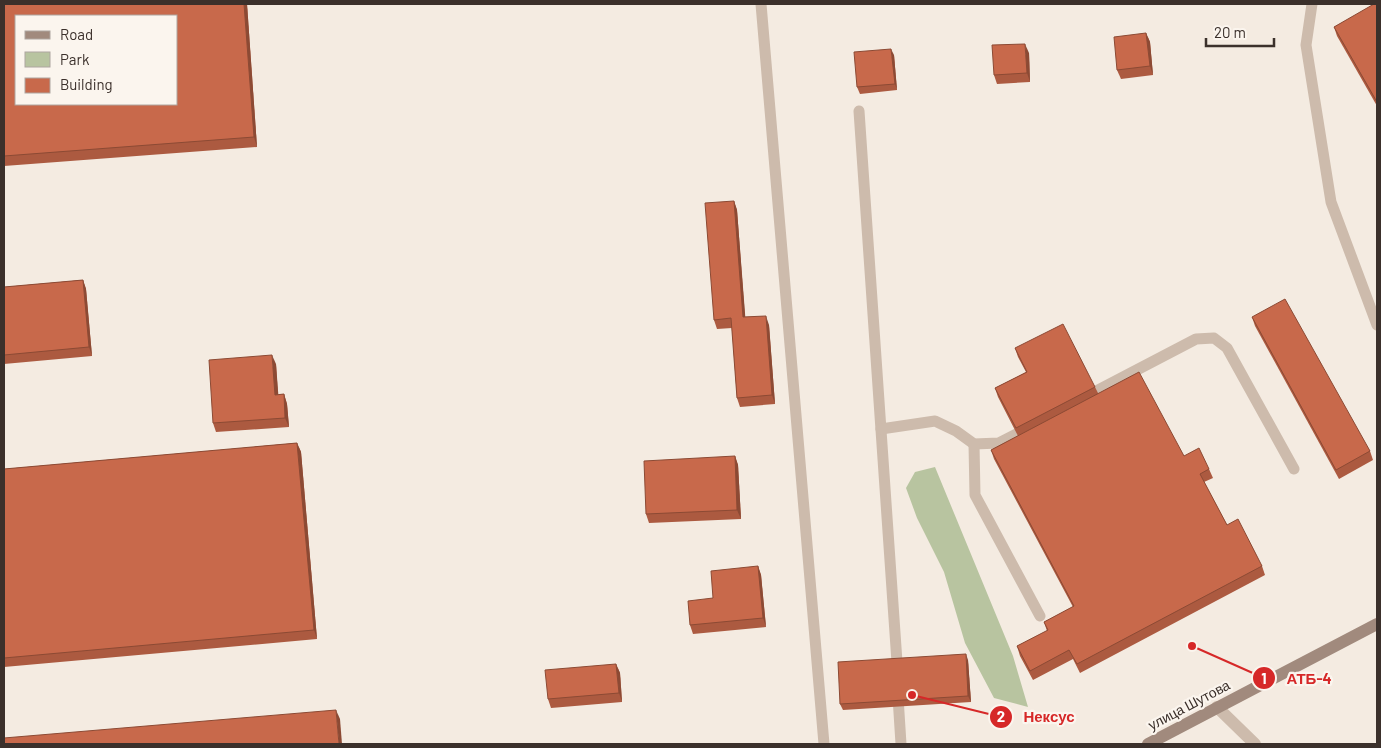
<svg xmlns="http://www.w3.org/2000/svg" width="1381" height="748" font-family="Barlow,sans-serif">
<style>
.green{fill:#b8c4a0}
.lines{fill:none;stroke-linecap:round;stroke-linejoin:round}
.lane{stroke:#cdbbac;stroke-width:11}
.street{stroke:#cdbbac;stroke-width:12}
.secondary{stroke:#a18a7d;stroke-width:12}
.wall{fill:#ac5a40}
.shaded-wall{fill:#8c4a34}
.building{fill:#c8694b;stroke:#8c4a34;fill-rule:evenodd}
.labels{text-anchor:middle;stroke-width:4.5;stroke-linejoin:round;paint-order:stroke}
.street-label{font-size:14px;fill:#3b302b;stroke:#fbf5ee}
.leader{fill:none;stroke:#d62828;stroke-width:2}
.callout-dot{fill:#d62828;stroke:#fbf5ee;stroke-width:2}
.mark-label{font-size:15px;text-anchor:middle;font-weight:bold;fill:#fff}
.callout-label{font-size:15px;text-anchor:middle;font-weight:bold;fill:#d62828;stroke:#fbf5ee;stroke-width:4.5;stroke-linejoin:round;paint-order:stroke}
</style>
<rect width="100%" height="100%" fill="#f4ebe1"/>
<!-- green -->
<path class="green" d="M935 467 1013 656 1028 707 994 698 965 643 944 572 917 518 906 488 915 472Z"/>
<g class="lines">
<!-- lane -->
<g class="lane">
<path d="M761 4 824 744"/>
<path d="M1312 4 1306 45 1331 202 1377 325"/>
<path d="M859 111 897 662"/>
<path d="M1083 398 1196 339 1214 338 1227 348 1294 469"/>
<path d="M881 429 935 421 956 431 974 444 999 443 1030 427"/>
<path d="M974 444 975 495 1040 616"/>
<path d="M898 697 901 744"/>
</g>
<!-- street -->
<path class="street" d="M1217 707 1255 744"/>
<!-- secondary -->
<path class="secondary" d="M1148 744 1377 624"/>
</g>
<!-- wall -->
<g class="wall">
<path d="M4 4H247L257 147 4 166Z"/>
<path d="M1377 4V106L1337 36 1334 27Z"/>
<path d="M1146 33 1150 42 1153 75 1121 79 1117 70Z"/>
<path d="M1029 53 1030 82 997 84 994 75Z"/>
<path d="M894 55 897 90 860 94 857 87Z"/>
<path d="M734 201 737 210 745 317 769 325 775 404 740 407 737 398 732 328 717 329 714 320Z"/>
<path d="M83 280 86 289 92 356 4 364V287Z"/>
<path d="M1252 317 1370 451 1373 460 1339 479 1255 326Z"/>
<path d="M1015 348 1095 387 1098 393 1184 456 1209 469 1213 478 1204 482 1227 525 1262 566 1265 575 1080 673 1073 659 1033 680 1020 656 1017 646 1047 631 1044 622 1073 607 994 459 991 450 1018 436 998 397 995 388 1026 372 1018 357Z"/>
<path d="M276 364 278 395 284 394 287 404 289 427 216 432 213 423Z"/>
<path d="M297 443 301 452 317 639 4 667V469Z"/>
<path d="M735 456 738 465 741 519 649 523 646 514Z"/>
<path d="M758 566 761 575 766 627 693 634 690 625 713 598Z"/>
<path d="M968 660 971 702 843 710 840 704Z"/>
<path d="M616 664 620 673 622 702 551 708 548 699Z"/>
</g>
<!-- shaded-wall -->
<g class="shaded-wall">
<path d="M244 4H247L257 147 254 137Z"/>
<path d="M1146 33 1150 42 1153 75 1150 66Z"/>
<path d="M1025 44 1029 53 1030 82 1027 73Z"/>
<path d="M891 49 894 55 897 90 895 84Z"/>
<path d="M734 201 737 210 746 326 743 317Z"/>
<path d="M83 280 86 289 92 356 89 347Z"/>
<path d="M766 316 769 325 775 404 772 395Z"/>
<path d="M272 355 276 364 279 404 275 395Z"/>
<path d="M284 394 287 404 289 427 285 418Z"/>
<path d="M297 443 301 452 317 639 314 630Z"/>
<path d="M735 456 738 465 741 519 737 510Z"/>
<path d="M758 566 761 575 766 627 763 618Z"/>
<path d="M966 654 968 660 971 702 968 696Z"/>
<path d="M616 664 620 673 622 702 619 693Z"/>
<path d="M336 710 340 719 342 744H339Z"/>
</g>
<!-- building -->
<g class="building">
<path d="M4 4H244L254 137 4 156ZM16 16H176V104H16Z"/>
<path d="M1374 4H1377V102L1334 27Z"/>
<path d="M1146 33 1150 66 1117 70 1114 37Z"/>
<path d="M1025 44 1027 73 994 75 992 45Z"/>
<path d="M891 49 895 84 857 87 854 52Z"/>
<path d="M734 201 743 317 766 316 772 395 737 398 731 318 714 320 705 203Z"/>
<path d="M83 280 89 347 4 355V287Z"/>
<path d="M1285 299 1370 451 1336 470 1252 317Z"/>
<path d="M1063 324 1095 387 1016 428 995 388 1027 372 1015 348Z"/>
<path d="M272 355 275 395 284 394 285 418 213 423 209 360Z"/>
<path d="M1139 372 1184 456 1199 448 1209 469 1200 474 1227 525 1238 519 1262 566 1077 664 1069 650 1030 671 1017 646 1048 630 1044 622 1074 606 991 450Z"/>
<path d="M297 443 314 630 4 658V469Z"/>
<path d="M735 456 737 510 646 514 644 461Z"/>
<path d="M758 566 763 618 690 625 688 601 713 598 711 571Z"/>
<path d="M966 654 968 696 840 704 838 662Z"/>
<path d="M616 664 619 693 548 699 545 670Z"/>
<path d="M336 710 339 744H4V738Z"/>
</g>
<g class="labels">
<!-- street labels -->
<g class="street-label">
<text transform="translate(1189 705) rotate(-28)" y="5">улица Шутова</text>
</g>
</g>
<!-- callouts -->
<path class="leader" d="M1192 646L1264 678M912 695L1001 717"/>
<g class="callout-dot">
<circle cx="1192" cy="646" r="5"/>
<circle cx="912" cy="695" r="5"/>
<circle cx="1264" cy="678" r="12"/>
<circle cx="1001" cy="717" r="12"/>
</g>
<g class="mark-label">
<text x="1264" y="684">1</text>
<text x="1001" y="722">2</text>
</g>
<g class="callout-label">
<text x="1309" y="684">АТБ-4</text>
<text x="1049" y="722">Нексус</text>
</g>
<!-- border -->
<rect width="1381" height="748" fill="none" stroke="#3b302b" stroke-width="10"/>
<!-- legend -->
<rect x="15" y="15" width="162" height="90" fill="#fbf5ee" stroke="#aea6a0"/>
<rect x="25" y="31" width="25" height="8" fill="#a18a7d" stroke="#aea6a0"/>
<text x="60" y="40" font-size="15" fill="#3b302b">Road</text>
<rect x="25" y="52" width="25" height="15" fill="#b8c4a0" stroke="#aea6a0"/>
<text x="60" y="65" font-size="15" fill="#3b302b">Park</text>
<rect x="25" y="78" width="25" height="15" fill="#c8694b" stroke="#aea6a0"/>
<text x="60" y="90" font-size="15" fill="#3b302b">Building</text>
<!-- scale -->
<path d="M1206 38v8h68v-8" fill="none" stroke="#3b302b" stroke-width="2.5"/>
<text x="1214" y="38" font-size="15" fill="#3b302b" stroke="#fbf5ee" stroke-width="4" paint-order="stroke">20 m</text>
</svg>
